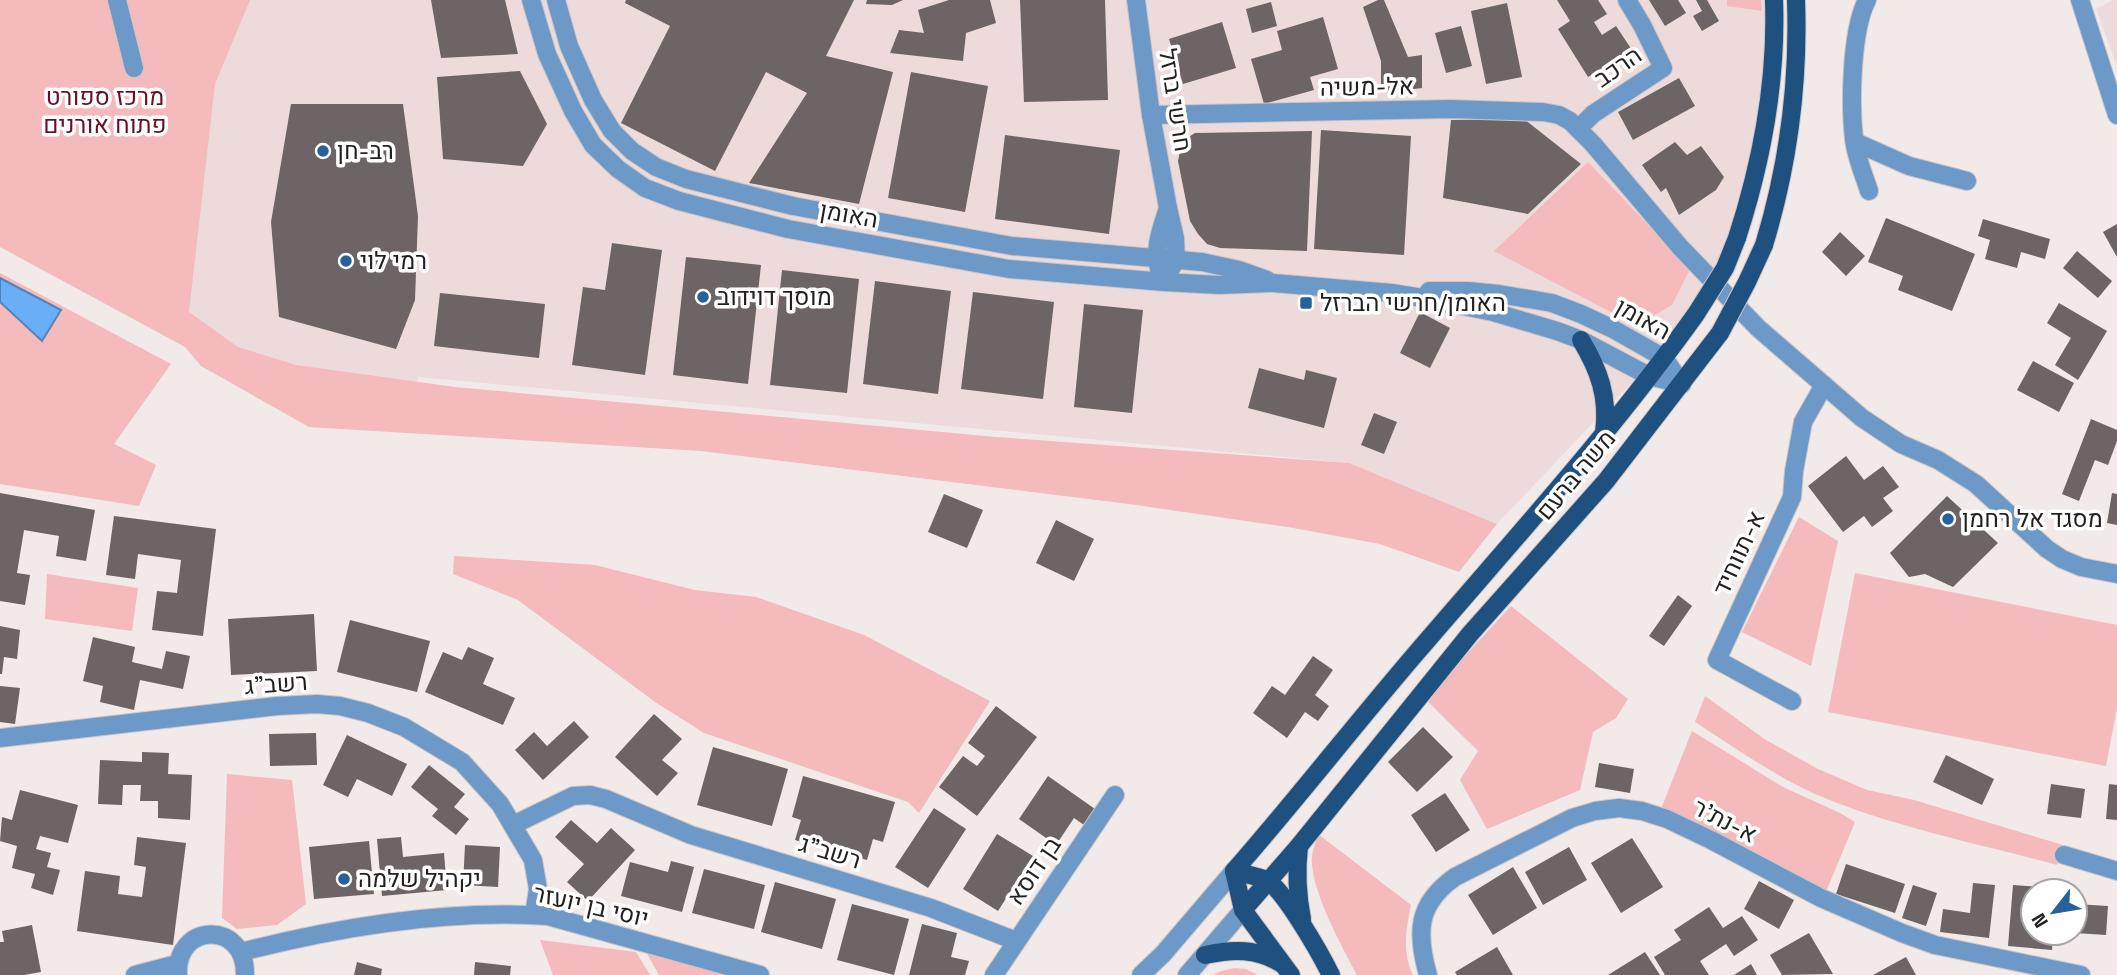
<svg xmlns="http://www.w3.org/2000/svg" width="2117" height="975" font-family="'Space Grotesk',Heebo,sans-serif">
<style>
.built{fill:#eddbdc}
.green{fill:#f4babc}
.water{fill:#68aff7;stroke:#5384b6;stroke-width:2}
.building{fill:#6c6465}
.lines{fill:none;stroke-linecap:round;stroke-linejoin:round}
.minor-casing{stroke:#cdc5c5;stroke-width:20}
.major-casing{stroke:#cdc5c5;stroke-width:20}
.minor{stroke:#6c99c7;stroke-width:18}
.major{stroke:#1f5180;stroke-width:18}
.major-bridge-casing{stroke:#cdc5c5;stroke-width:20;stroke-linecap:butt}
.major-bridge{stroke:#1f5180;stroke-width:18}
.poi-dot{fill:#276199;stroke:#fff;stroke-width:2.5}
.labels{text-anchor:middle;stroke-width:7;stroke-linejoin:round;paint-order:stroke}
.street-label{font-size:24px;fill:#221f1f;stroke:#fff}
.park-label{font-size:24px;fill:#6c0e23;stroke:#fff}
.poi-label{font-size:24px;fill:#221f1f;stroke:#fff;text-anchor:start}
</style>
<rect width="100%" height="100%" fill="#f2e9e9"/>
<!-- built -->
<g class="built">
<path d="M247 0H1768L1767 57 1754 169 1718 270 1632 382 1497 524 1349 463 419 377 415 386 293 370 212 344 185 307 210 86Z"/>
<path d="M2113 0H2117V66L2096 9Z"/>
</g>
<!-- green -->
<g class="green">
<path d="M0 0H250L215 84 189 312 238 347 296 365 455 387 996 437 1349 463 1497 524 1459 572 1380 544 1288 527 1129 504 701 451 309 427 201 366 185 347 0 247Z"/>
<path d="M1727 0H1761L1762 11 1727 6Z"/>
<path d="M1588 162 1673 251 1691 267 1672 305 1650 318 1626 320 1494 251Z"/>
<path d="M0 273 171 364 114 444 156 465 139 506 0 484Z"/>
<path d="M1799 517 1838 541 1811 666 1742 632Z"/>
<path d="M454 556 595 565 695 590 756 597 864 635 990 701 919 813 908 802 704 733 655 702 518 600 453 574Z"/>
<path d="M1855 573 2117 625V707L2106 766 1828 712Z"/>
<path d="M47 574 138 588 132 631 45 619Z"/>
<path d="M1511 606 1628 699 1616 718 1593 732 1580 790 1487 829 1460 780 1478 751 1425 699Z"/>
<path d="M1705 696 1766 740 1818 769 1867 790 1914 800 2063 845 2057 865C1977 843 1892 827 1815 794 1773 775 1734 747 1695 722Z"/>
<path d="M1692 731 1783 787 1840 813 1855 822 1825 894 1720 838 1691 820 1661 809Z"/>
<path d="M227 774 292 780 306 904 277 925 237 929 222 918Z"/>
<path d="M1318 834 1411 905C1406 929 1402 952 1413 975H1357C1342 947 1309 887 1312 856 1313 849 1316 841 1318 834Z"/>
<path d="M540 940 636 952 650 975H553Z"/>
<path d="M645 950 749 975H659Z"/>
<path d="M1234 968 1246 969 1258 975H1213L1221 971Z"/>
</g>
<!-- water -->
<path class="water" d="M0 278 61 310 42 341 0 302Z"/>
<!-- building -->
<g class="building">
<path d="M431 0H505L518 54 441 58Z"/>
<path d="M626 0H854L826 56 893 72 859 204 749 183 807 93 766 72 715 171 621 123 670 26 625 3Z"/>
<path d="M867 0H903L892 5 866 4Z"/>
<path d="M949 0H990L996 23 966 33 963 61 890 53 899 30 924 33 918 10Z"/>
<path d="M1020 0H1105L1108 100 1024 102Z"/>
<path d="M1378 0H1384L1408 57 1422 55V88L1381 93V61L1363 7Z"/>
<path d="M1557 0H1598L1607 14 1594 22 1602 35 1616 26 1632 50 1588 77 1558 29 1570 21Z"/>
<path d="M1649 0H1678L1686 13 1665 26Z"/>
<path d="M1696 0H1707L1719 21 1702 31 1693 16 1702 11Z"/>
<path d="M1271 2 1277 26 1252 33 1246 9Z"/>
<path d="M1507 3 1522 77 1486 84 1471 11Z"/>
<path d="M1323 17 1338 69 1310 77 1314 90 1264 104 1251 59 1282 50 1277 31Z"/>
<path d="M1222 22 1236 68 1183 84 1169 39Z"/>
<path d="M1461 26 1472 66 1446 73 1435 33Z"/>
<path d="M520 71 547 124 523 166 443 159 437 77Z"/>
<path d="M911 72 988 86 965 212 888 198Z"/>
<path d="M1679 78 1695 106 1633 140 1618 112Z"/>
<path d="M291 104H403L418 216 415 300 396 349 279 317 271 222Z"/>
<path d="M1524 119 1581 164 1528 214 1443 198 1451 120Z"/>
<path d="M1321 130 1411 136 1404 255 1314 249Z"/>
<path d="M1312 131 1307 251 1220 248 1207 244 1198 234 1190 221 1178 161 1182 141 1195 133Z"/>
<path d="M1005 135 1120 150 1109 234 995 219Z"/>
<path d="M1675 142 1687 155 1701 146 1724 177 1716 190 1679 215 1666 188 1661 192 1642 165Z"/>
<path d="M1886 218 1975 254 1952 311 1898 290 1903 276 1868 262Z"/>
<path d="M1983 219 2050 239 2045 259 2021 252 2017 268 1985 259 1990 240 1978 236Z"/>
<path d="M2117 224V257L2103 232Z"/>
<path d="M1840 232 1865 256 1846 276 1822 252Z"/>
<path d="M612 243 662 250 645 375 572 365 583 287 605 290Z"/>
<path d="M2077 251 2112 281 2098 298 2063 268Z"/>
<path d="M686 257 761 265 748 384 673 375Z"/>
<path d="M782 270 859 279 847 393 770 385Z"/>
<path d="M875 281 951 291 938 394 863 384Z"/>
<path d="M973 292 1054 302 1043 399 961 389Z"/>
<path d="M440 293 545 304 539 358 434 346Z"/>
<path d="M2059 303 2107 331 2078 380 2055 365 2071 338 2047 323Z"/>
<path d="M1084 304 1143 310 1132 413 1074 407Z"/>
<path d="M1420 312 1450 328 1430 368 1400 353Z"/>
<path d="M2033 361 2074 383 2059 412 2017 390Z"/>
<path d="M1259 368 1304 380 1306 370 1337 378 1324 428 1248 408Z"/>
<path d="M1374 413 1397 422 1384 454 1361 445Z"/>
<path d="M2091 419 2117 430V441L2108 465 2095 460 2079 501 2062 494Z"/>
<path d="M1846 456 1864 480 1883 466 1899 487 1883 498 1893 511 1872 527 1864 516 1843 532 1808 486Z"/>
<path d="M0 493 95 510 86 561 56 556 59 536 24 530 17 573 30 575 25 605 0 601Z"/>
<path d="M2112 493 2117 494V525L2107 523Z"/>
<path d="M944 494 983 510 967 548 928 532Z"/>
<path d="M1947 496 1998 543 1953 587 1925 574 1909 577 1890 553Z"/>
<path d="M114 516 216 529 203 636 152 630 157 591 177 593 181 560 138 554 135 579 106 575Z"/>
<path d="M1056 520 1094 539 1074 581 1036 563Z"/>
<path d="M1678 595 1692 606 1664 646 1649 636Z"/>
<path d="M314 614 317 671 231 675 228 619Z"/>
<path d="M350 620 430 641 417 692 337 672Z"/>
<path d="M0 626 20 630 17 659 4 657 2 674H0Z"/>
<path d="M93 637 135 647 132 662 162 669 166 651 190 656 183 689 140 680 134 710 100 702 103 686 83 681Z"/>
<path d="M468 647 494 658 483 684 515 698 503 725 425 692 443 652 462 660Z"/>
<path d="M1313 656 1333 670 1315 695 1329 706 1318 721 1305 712 1287 738 1253 713 1272 686 1285 695Z"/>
<path d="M0 686 20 688 15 724 0 722Z"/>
<path d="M996 706 1037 737 977 816 939 787 963 756 977 766 985 756 968 743Z"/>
<path d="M654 714 682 739 662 760 678 773 657 796 615 757Z"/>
<path d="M574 721 589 737 543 780 515 750 534 732 547 746Z"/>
<path d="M1423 727 1453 757 1417 792 1388 762Z"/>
<path d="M316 733 317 765 270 766 269 734Z"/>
<path d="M347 735 407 764 392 796 357 779 348 797 323 785Z"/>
<path d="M713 747 788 769 772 826 697 805Z"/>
<path d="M142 752 169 753 168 774 192 775 190 820 158 818V801H140L141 785H123L122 805 98 804 100 760 142 762Z"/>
<path d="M1946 755 1994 779 1982 805 1933 782Z"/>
<path d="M1599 763 1634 769 1630 793 1595 787Z"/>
<path d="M429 765 465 794 454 807 469 819 456 835 432 816 438 809 411 787Z"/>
<path d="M803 776 895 802 883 842 873 839 867 860 795 840 801 820 792 817Z"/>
<path d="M1048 776 1095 809 1084 825 1074 818 1056 845 1019 819Z"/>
<path d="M2051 784 2085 789 2081 818 2047 814Z"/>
<path d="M2109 784 2117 785V820L2106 819Z"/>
<path d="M20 790 78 805 68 843 40 836 36 849 51 853 47 867 60 870 53 895 31 888 35 874 12 868 17 846 0 841 2 817 12 820Z"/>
<path d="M1445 793 1470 830 1436 852 1411 815Z"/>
<path d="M934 808 966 829 928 888 895 867Z"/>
<path d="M571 820 597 843 611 828 635 850 588 901 567 882 584 864 555 837Z"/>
<path d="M997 834 1033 856 998 911 963 889Z"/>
<path d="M137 837 186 843 173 945 77 931 85 871 120 876 118 894 142 897 146 867 134 865Z"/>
<path d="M401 837 403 857 444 853 447 890 382 896 377 839Z"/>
<path d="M1632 838 1663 887 1621 913 1591 863Z"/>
<path d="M369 841 374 894 314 899 309 847Z"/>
<path d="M465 845 500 847 498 887 463 885Z"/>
<path d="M1569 847 1587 880 1543 905 1525 872Z"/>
<path d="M671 861 694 867 682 912 621 896 630 862 668 872Z"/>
<path d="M1846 864 1905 884 1895 913 1836 894Z"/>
<path d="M1513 867 1537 908 1493 935 1468 895Z"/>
<path d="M704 869 765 885 754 929 692 913Z"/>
<path d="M1759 881 1794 900 1779 929 1744 909Z"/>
<path d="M775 882 836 899 822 949 761 932Z"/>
<path d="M1973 883 1995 885 1989 938 1940 932 1943 909 1970 913Z"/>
<path d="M1913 885 1937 893 1926 926 1902 918Z"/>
<path d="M2013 885 2057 888V891H2033V933H2053L2052 950 2008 946Z"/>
<path d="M852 904 909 919 894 975 837 960Z"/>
<path d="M2075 904 2108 906 2106 935 2075 933Z"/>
<path d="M1709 907 1723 928 1742 916 1758 940 1734 956 1726 944 1700 961 1709 975H1665L1654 957 1681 940 1674 930Z"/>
<path d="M922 924 957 933 951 957 969 961 965 975H909Z"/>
<path d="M32 925 41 972 24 975H0V942H4L2 931Z"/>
<path d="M1809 933 1833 974 1782 975 1770 955Z"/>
<path d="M1497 947 1513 975H1457L1455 972Z"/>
<path d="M1645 952 1660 975H1608Z"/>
<path d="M1906 957 1916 975H1873Z"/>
<path d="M357 962 382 969 381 975H354Z"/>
<path d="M475 962 511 966 510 975H474Z"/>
<path d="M1751 964 1757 975H1734Z"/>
</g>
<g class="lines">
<!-- minor casing -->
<g class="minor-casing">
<g id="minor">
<path d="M117 0 134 68"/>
<path d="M531 0 547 54 573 111 593 145 618 169 645 188 679 201 788 229 1009 269 1164 282 1219 285 1273 283 1392 293 1423 298 1493 312 1557 331 1581 340 1649 376 1682 384"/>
<path d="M556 0 569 46 593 100 612 131 632 151 656 167 686 179 793 206 1012 246 1202 262 1239 270 1267 280"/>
<path d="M1136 0 1151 115 1168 208 1175 238 1176 260 1170 270"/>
<path d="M1867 0C1851 31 1850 104 1854 139 1856 157 1864 175 1869 191"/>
<path d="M2080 0 2117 115"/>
<path d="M1151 115 1451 109 1543 112 1559 115 1570 121 1593 144 1680 247 1758 328 1862 418 1901 444 1938 460 1976 484 2047 549 2062 559 2081 567 2117 574"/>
<path d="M1578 129 1593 114 1663 68 1642 25 1627 0"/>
<path d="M1855 142 1909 166 1967 181"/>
<path d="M1159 269C1153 249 1162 227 1168 208"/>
<path d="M1429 291H1468L1499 294 1552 303 1581 314 1613 329 1664 358 1682 384"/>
<path d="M1792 701 1717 660 1792 497 1794 471 1803 422 1824 385"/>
<path d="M0 738 277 706 317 704 340 706 368 713 404 727 462 762 500 804 533 860 538 889 534 915"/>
<path d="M513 825 573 796 590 795 606 799 691 835 931 908 1016 941"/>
<path d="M2064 855 2117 871"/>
<path d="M241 952C339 927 448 909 548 916L760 975"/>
<path d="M135 975 177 964"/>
<path d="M178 975C175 922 246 920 245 975"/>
<path d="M994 975 1115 795"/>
<path d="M1141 975 1163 954 1234 871"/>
<path d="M1187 975 1243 910"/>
<path d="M1428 975C1416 932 1417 904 1455 877L1572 818 1595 811 1619 808 1642 811 1667 819 1711 840 1821 898 1902 933 1935 945 2081 975"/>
</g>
</g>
<!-- major casing -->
<g class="major-casing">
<g id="major">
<path d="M1737 238C1762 161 1777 82 1774 0"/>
<path d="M1764 245C1788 166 1799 83 1796 0"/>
<path d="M1581 340C1599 370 1609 397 1604 433"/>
<path d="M1299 846C1296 872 1297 894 1302 919"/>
<path d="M1234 871C1297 799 1356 723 1418 651 1513 540 1611 433 1696 314"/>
<path d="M1234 871C1244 874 1256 876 1266 880 1284 889 1321 955 1331 975"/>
<path d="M1234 871 1243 910 1291 975"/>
<path d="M1243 910 1299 846 1470 634 1606 481 1720 333"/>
<path d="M1205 955C1233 949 1257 948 1282 964"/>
</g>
</g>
<!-- minor -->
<use href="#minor" class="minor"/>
<!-- major -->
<use href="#major" class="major"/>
<!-- major-bridge casing -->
<g class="major-bridge-casing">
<g id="major-bridge">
<path d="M1696 314 1725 268 1737 238"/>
<path d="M1720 333 1747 282 1764 245"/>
</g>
</g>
<!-- major-bridge -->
<use href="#major-bridge" class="major-bridge"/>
</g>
<!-- markers -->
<g class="poi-dot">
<circle cx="323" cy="151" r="7"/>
<circle cx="346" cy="261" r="7"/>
<circle cx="703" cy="297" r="7"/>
<rect x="1299" y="296" width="14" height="14" rx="3.5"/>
<circle cx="1948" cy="519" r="7"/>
<circle cx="344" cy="879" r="7"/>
</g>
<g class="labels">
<!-- street labels -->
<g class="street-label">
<text transform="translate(1618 67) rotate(-35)" y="8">הרכב</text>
<text transform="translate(1367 87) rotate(-1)" y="8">אל-משיה</text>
<text transform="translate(1175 100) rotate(81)" y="8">חרשי ברזל</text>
<text transform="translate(849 215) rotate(10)" y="8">האומן</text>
<text transform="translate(1643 319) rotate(29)" y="8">האומן</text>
<text transform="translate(1576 475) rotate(-50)" y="8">משה ברעם</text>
<text transform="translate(1739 553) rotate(-65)" y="8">א-תווחיד</text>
<text transform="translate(276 684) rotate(-4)" y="8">רשב"ג</text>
<text transform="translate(1725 821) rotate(27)" y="8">א-נת'ר</text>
<text transform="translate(830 852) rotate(17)" y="8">רשב"ג</text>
<text transform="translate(1034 871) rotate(-56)" y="8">בן דוסא</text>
<text transform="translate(591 906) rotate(13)" y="8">יוסי בן יועזר</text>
</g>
<!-- park labels -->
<g class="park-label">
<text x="105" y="105">מרכז ספורט<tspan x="105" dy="28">פתוח אורנים</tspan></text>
</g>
<!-- poi labels -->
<g class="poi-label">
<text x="337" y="159">רב-חן</text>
<text x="360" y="269">רמי לוי</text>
<text x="717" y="305">מוסך דוידוב</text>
<text x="1320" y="311">האומן/חרשי הברזל</text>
<text x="1962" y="527">מסגד אל רחמן</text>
<text x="358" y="887">יקהיל שלמה</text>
</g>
</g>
<!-- north arrow -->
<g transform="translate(2054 912) rotate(239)"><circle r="33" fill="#ffffff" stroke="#a7a5a5" stroke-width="2"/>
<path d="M0-5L12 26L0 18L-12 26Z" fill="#276199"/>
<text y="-10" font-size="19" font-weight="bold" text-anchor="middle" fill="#221f1f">N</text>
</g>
</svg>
